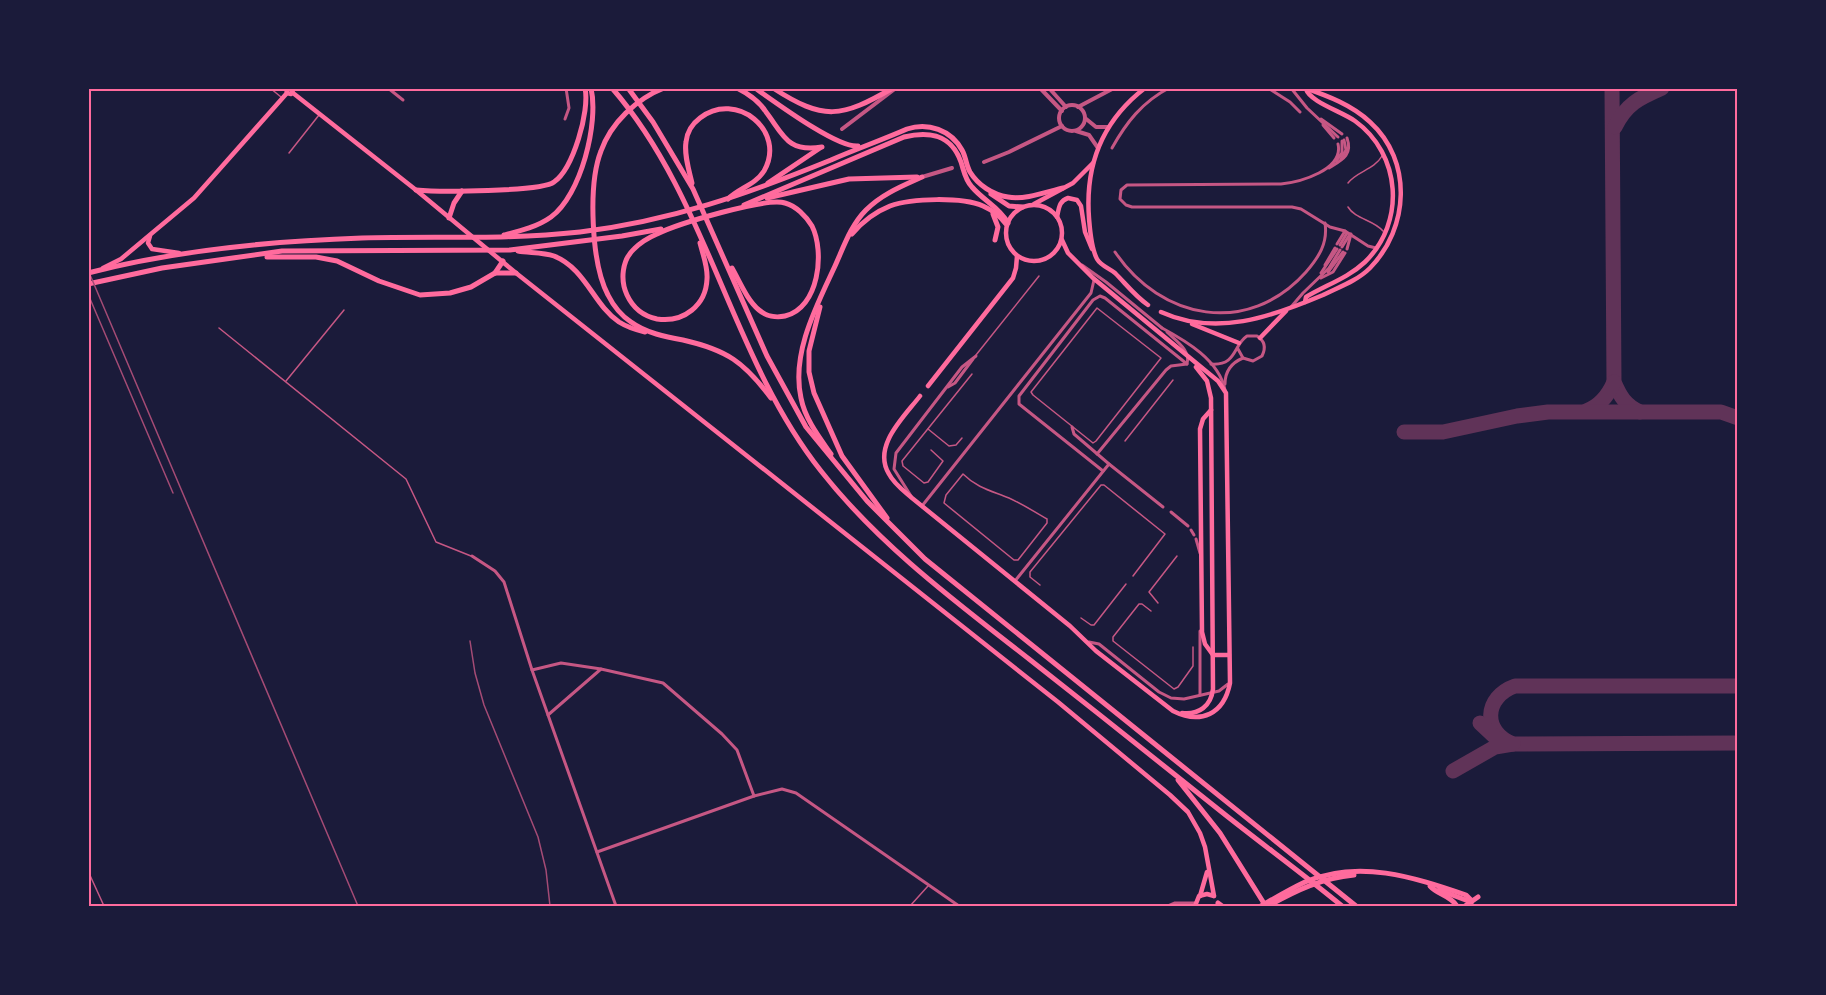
<svg xmlns="http://www.w3.org/2000/svg" width="1826" height="995" font-family="'Varela Round',sans-serif">
<style>
.lines{fill:none;stroke-linecap:round;stroke-linejoin:round}
.taxiway{stroke:#603358;stroke-width:15}
.service{stroke:#c65784;stroke-width:1.5}
.minor{stroke:#c65784;stroke-width:3}
.tertiary{stroke:#c65784;stroke-width:4}
.secondary{stroke:#ff6b9d;stroke-width:4.5}
.motorway{stroke:#ff6b9d;stroke-width:5}
.rail{stroke:#a44b75;stroke-width:1.5}
.neatline{fill:none;stroke:#ff6b9d;stroke-width:2}
</style>
<rect width="100%" height="100%" fill="#1b1b3a"/>
<g class="lines">
<!-- taxiway -->
<g class="taxiway">
<path d="M1612 88 1614 382C1620 396 1625 405 1640 412"/>
<path d="M1615 127C1626 104 1639 98 1662 88"/>
<path d="M1586 411C1600 406 1608 396 1614 382"/>
<path d="M1404 432H1443L1517 416 1548 412H1721L1738 418"/>
<path d="M1738 686H1515C1484 697 1482 732 1513 744L1738 743"/>
<path d="M1453 771 1495 747 1513 744 1496 738 1480 723"/>
</g>
<!-- service -->
<g class="service">
<path d="M270 88 281 97"/>
<path d="M289 153 319 115"/>
<path d="M1348 183C1357 171 1374 170 1382 156"/>
<path d="M1348 207C1355 219 1374 220 1383 231"/>
<path d="M1097 308 1161 358 1096 441 1093 443 1033 395 1031 392Z"/>
<path d="M219 328 406 479 436 542 471 556"/>
<path d="M976 355 1039 276"/>
<path d="M286 381 344 310"/>
<path d="M928 429 949 446 956 445 962 438"/>
<path d="M1125 441 1173 380"/>
<path d="M931 450 943 461 928 482 924 483 903 466 902 461 972 374"/>
<path d="M963 474C977 488 992 491 1009 498 1022 504 1035 512 1047 519V523L1018 560H1014L944 503 946 495Z"/>
<path d="M1040 585 1030 577V572L1101 485H1104L1165 534 1133 576"/>
<path d="M1158 603 1149 592 1177 556"/>
<path d="M1151 611 1142 604H1139L1113 637V641L1174 689 1178 687 1193 666V647"/>
<path d="M1081 618 1091 625H1094L1126 584"/>
<path d="M88 871 104 906"/>
<path d="M910 906 928 886"/>
</g>
<!-- minor -->
<g class="minor">
<path d="M388 88 403 100"/>
<path d="M1268 88 1290 102 1300 112"/>
<path d="M1291 88 1307 108 1338 137"/>
<path d="M565 119 569 108 566 88"/>
<path d="M1321 119 1342 134"/>
<path d="M1323 125 1334 138"/>
<path d="M1338 144C1344 170 1300 182 1281 184L1127 185 1121 190 1120 199 1126 205 1132 207H1292L1301 209 1330 227 1345 231 1368 246 1376 248"/>
<path d="M1112 148C1126 123 1142 102 1169 88"/>
<path d="M1341 159 1346 150 1344 140"/>
<path d="M1336 161 1342 153V141"/>
<path d="M1329 168C1342 160 1353 155 1347 138"/>
<path d="M1337 244 1345 231"/>
<path d="M1340 245 1347 233"/>
<path d="M1342 247 1350 234"/>
<path d="M1347 249 1351 234"/>
<path d="M1115 252C1161 320 1248 337 1306 272 1319 257 1328 243 1325 223"/>
<path d="M1082 265 1106 282 1162 328"/>
<path d="M1325 265 1335 248"/>
<path d="M1328 272 1343 252"/>
<path d="M1321 273 1337 249"/>
<path d="M1321 278 1333 272 1345 253"/>
<path d="M1291 307 1303 293 1329 268 1340 250"/>
<path d="M1162 328C1186 341 1219 360 1225 390"/>
<path d="M1211 364C1237 366 1233 345 1247 336H1257C1265 341 1266 348 1262 356L1253 361 1243 358 1238 349"/>
<path d="M1225 384C1225 371 1231 363 1243 358"/>
<path d="M948 387 955 383 973 359"/>
<path d="M1072 427 1074 434 1109 464 1163 507"/>
<path d="M1097 454 1166 370 1171 366 1187 364C1191 350 1176 341 1167 332"/>
<path d="M1103 471 1019 404V396L1093 300 1100 296 1105 298 1187 364"/>
<path d="M911 496 894 469 896 453 962 367 976 356"/>
<path d="M922 506 1091 293 1094 280"/>
<path d="M1171 512 1188 526"/>
<path d="M1191 530 1194 535"/>
<path d="M1196 539 1200 553"/>
<path d="M472 556 495 571 504 582 532 670 616 906"/>
<path d="M1015 581 1109 464"/>
<path d="M1200 631V695"/>
<path d="M1089 642 1099 644 1159 692 1171 698 1184 699 1219 691 1228 684"/>
<path d="M532 670 561 663 601 669 663 683 722 734 737 750 754 796"/>
<path d="M548 715 601 669"/>
<path d="M597 852 754 796 782 789 796 793 959 906"/>
<path d="M1168 906 1175 903H1195"/>
</g>
<!-- tertiary -->
<g class="tertiary">
<path d="M1040 88 1062 111"/>
<path d="M1049 88 1066 107"/>
<circle cx="1072" cy="118" r="13"/>
<path d="M1078 107 1114 88"/>
<path d="M1085 118 1096 127H1108"/>
<path d="M842 129 896 88"/>
<path d="M1076 131 1089 135 1098 148"/>
<path d="M984 162 1009 152 1062 126"/>
<path d="M922 177 952 168"/>
</g>
<!-- secondary -->
<g class="secondary">
<path d="M286 88 287 93 291 94 294 88"/>
<path d="M1145 88C1102 121 1085 165 1089 218 1090 230 1091 248 1097 259 1101 266 1109 268 1115 273 1126 284 1135 296 1148 305"/>
<path d="M293 93 416 190 516 273 1058 702 1170 795 1188 812 1200 833 1205 847 1214 896"/>
<path d="M1034 204 1073 183 1093 163"/>
<circle cx="1034" cy="233" r="28"/>
<path d="M1057 217C1059 208 1059 201 1068 198L1077 200 1081 206 1085 232 1092 249"/>
<path d="M150 236 148 243 152 249 179 253"/>
<path d="M103 268 121 259 194 198 287 93"/>
<path d="M1305 302 1306 297C1326 285 1348 278 1365 262 1406 222 1401 154 1355 121 1343 112 1310 102 1306 89"/>
<path d="M1161 312C1216 337 1271 317 1323 295 1339 287 1357 281 1370 268 1409 228 1413 161 1370 122 1352 105 1328 96 1305 88"/>
<path d="M1192 324 1239 343"/>
<path d="M1260 338 1286 311"/>
<path d="M928 386 1013 278 1016 268 1017 256"/>
<path d="M920 396C904 417 872 446 889 474 894 484 904 491 912 498L1070 626 1096 651 1173 711C1201 725 1224 714 1230 683L1226 393 1218 381 1093 278 1068 253 1062 240"/>
<path d="M1211 410 1203 419 1200 429 1202 632 1205 644 1213 655H1229"/>
<path d="M1182 713C1199 715 1211 706 1213 689L1211 398 1207 381 1196 367"/>
<path d="M1200 896 1207 872"/>
<path d="M1195 906 1199 896 1207 894 1214 896"/>
</g>
<!-- motorway -->
<g class="motorway">
<path d="M612 88C709 200 730 356 821 471 879 545 956 602 1029 659 1094 710 1158 761 1223 813 1262 844 1303 874 1342 906"/>
<path d="M628 88 653 122 693 189 767 356 806 427 867 501 925 559 1356 906"/>
<path d="M664 88C636 99 611 123 601 151 588 184 591 263 608 295 613 305 622 316 631 322 646 333 666 337 683 340 727 350 744 362 771 398"/>
<path d="M737 88C749 94 759 101 766 112 783 134 787 153 822 147"/>
<path d="M755 88C775 102 837 148 858 146"/>
<path d="M773 88C824 121 841 118 893 88"/>
<path d="M692 183C689 170 684 155 686 142 687 132 692 124 700 118 736 90 787 131 764 171 755 185 739 188 728 199"/>
<path d="M768 183 820 148"/>
<path d="M416 190C437 192 541 192 554 182 573 169 590 111 585 88"/>
<path d="M991 194 1009 206 1023 207"/>
<path d="M767 198 849 179 917 177"/>
<path d="M744 205 904 137C929 131 951 134 961 162 964 171 965 180 972 187 984 201 999 207 1008 223"/>
<path d="M993 214 998 227 995 240"/>
<path d="M449 218 454 203 462 191"/>
<path d="M852 234C862 222 875 212 890 206 912 198 962 197 983 206 992 210 1000 216 1006 224"/>
<path d="M504 235C520 231 537 227 551 217 581 195 599 123 591 88"/>
<path d="M700 243C703 255 708 267 707 279 706 305 684 323 657 319 643 316 633 308 627 295 620 280 622 260 634 249 640 243 650 237 657 234 677 224 766 197 785 203 796 206 806 216 812 226 825 252 819 308 785 316 776 318 766 316 759 310 747 300 740 282 732 268"/>
<path d="M518 251C529 253 543 252 554 256 586 269 593 304 619 322 627 327 636 330 645 332"/>
<path d="M267 257H316L337 261 379 281 420 295 450 293 471 287 495 273H516"/>
<path d="M88 273C177 250 271 241 362 238 435 236 507 240 580 232 671 221 747 194 831 160 856 149 882 140 907 129 928 122 951 130 962 150 966 157 966 165 970 172 978 185 993 195 1008 197 1025 200 1046 192 1063 188"/>
<path d="M495 273 503 261"/>
<path d="M88 284 162 268 282 251 510 250 622 236 661 229"/>
<path d="M820 307 809 351V372L814 393 842 456 887 518"/>
<path d="M831 454C819 437 805 419 801 398 791 353 817 305 835 266 844 246 851 225 866 210 882 194 902 186 922 177"/>
<path d="M1178 780 1220 833 1265 905"/>
<path d="M1430 886C1438 895 1450 895 1457 906"/>
<path d="M1439 890 1471 902"/>
<path d="M1218 903 1222 906"/>
<path d="M1261 906C1275 898 1290 889 1305 882 1359 859 1413 877 1466 895L1471 900V906"/>
<path d="M1268 906C1297 890 1322 878 1354 875"/>
<path d="M1465 906 1478 897"/>
</g>
<!-- rail -->
<g class="rail">
<path d="M88 270 358 906"/>
<path d="M88 294 173 493"/>
<path d="M470 641 475 673 484 705 538 837 546 870 550 906"/>
</g>
</g>
<!-- border -->
<rect width="1826" height="995" fill="none" stroke="#1b1b3a" stroke-width="180"/>
<rect x="90" y="90" width="1646" height="815" class="neatline"/>
</svg>
